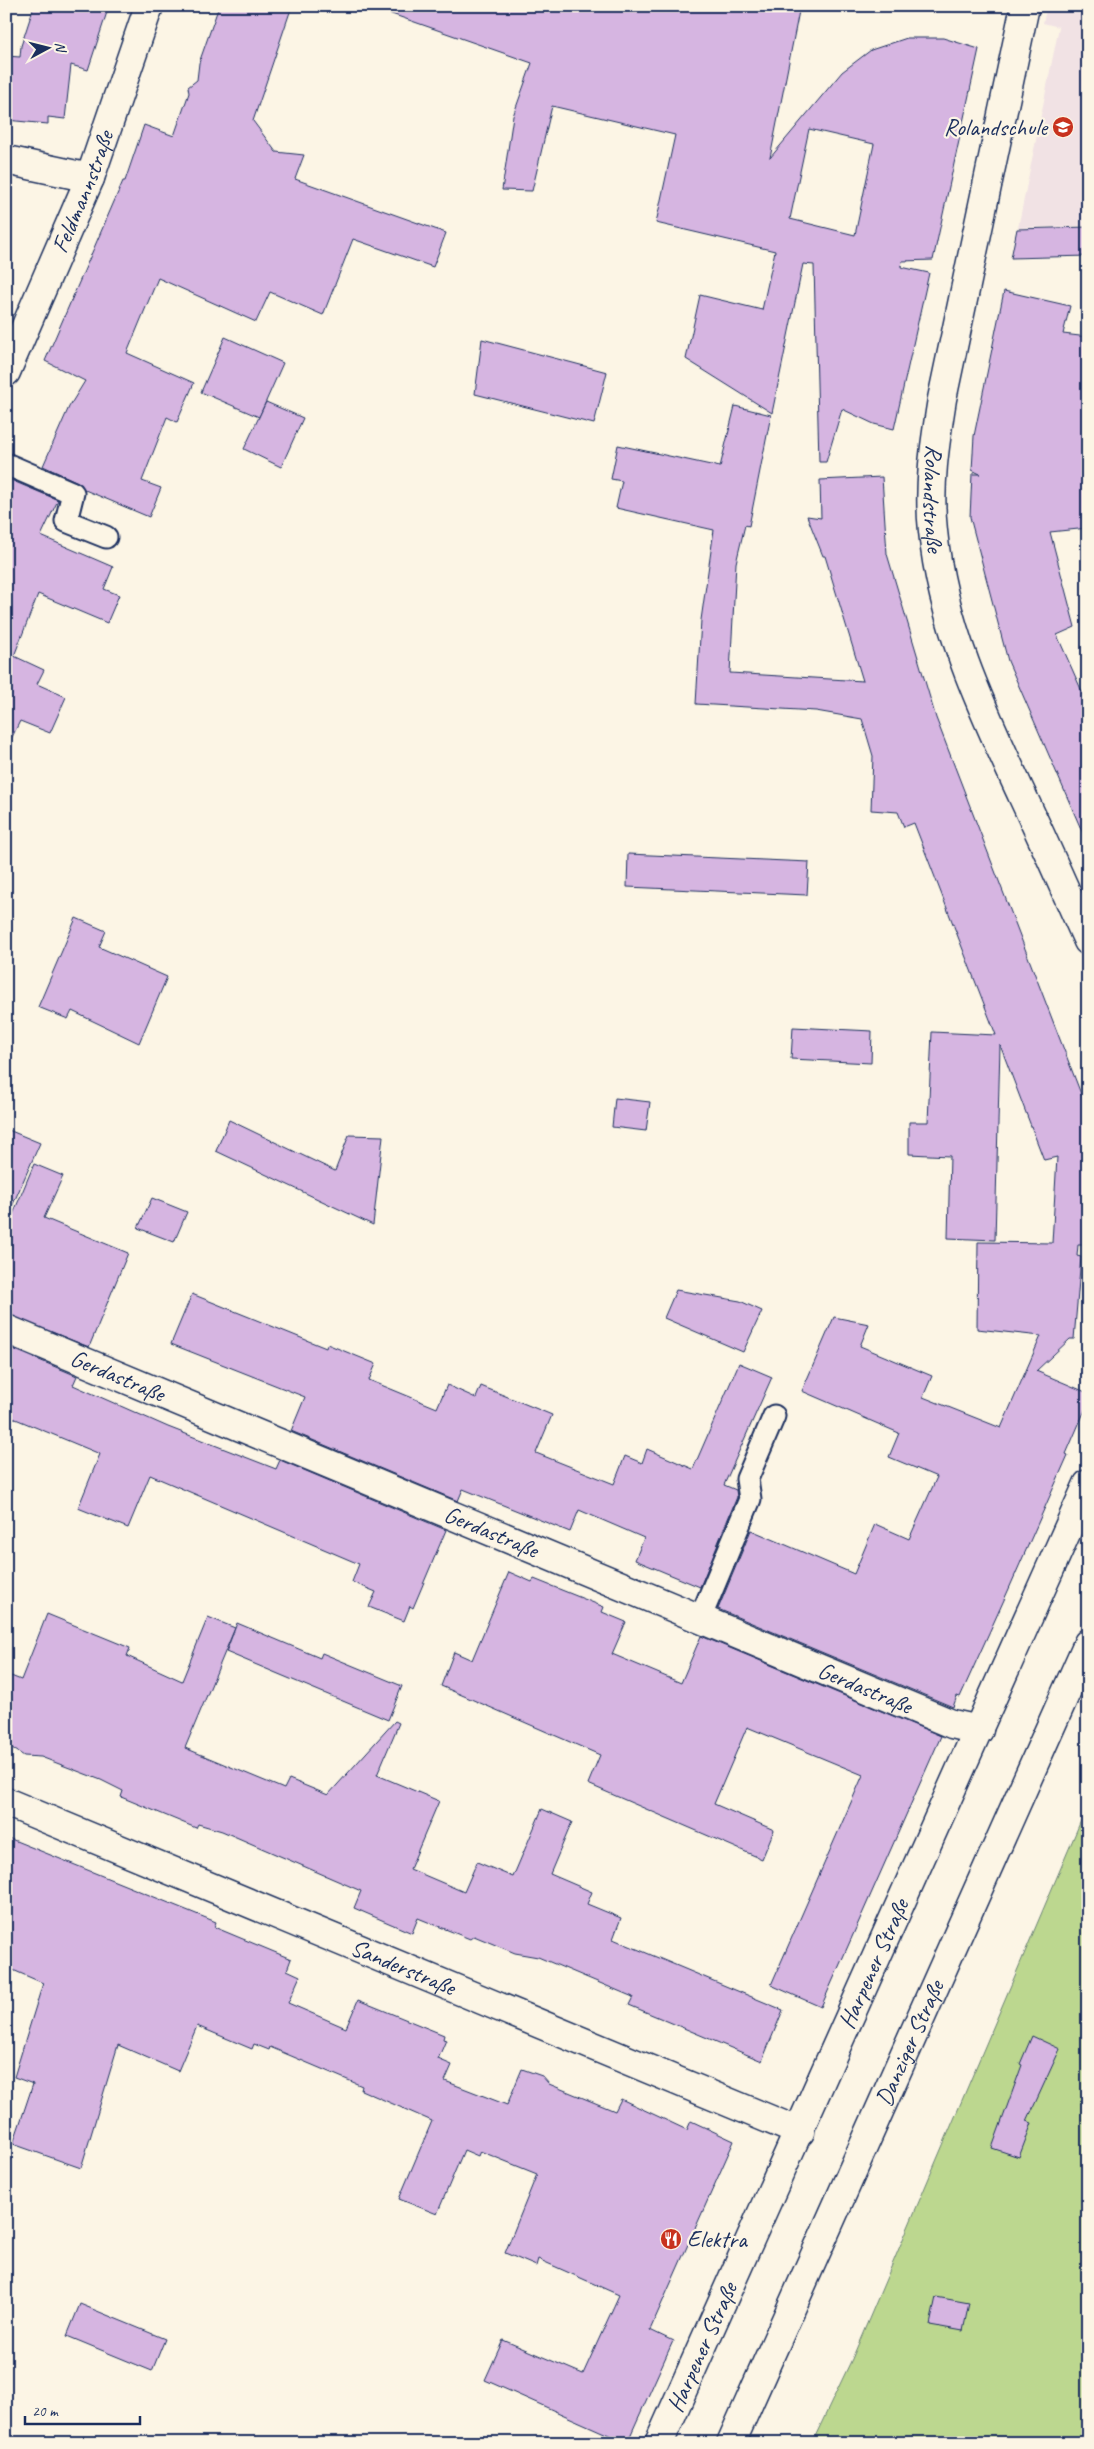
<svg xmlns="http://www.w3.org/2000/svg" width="1094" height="2449" font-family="Caveat,sans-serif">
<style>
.built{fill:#f1e2e4}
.green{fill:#bcd78f;stroke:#6c8376}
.building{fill:#d6b5e1;stroke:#1b2f5e;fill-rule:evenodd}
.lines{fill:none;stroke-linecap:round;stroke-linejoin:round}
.lane-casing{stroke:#1b2f5e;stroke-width:25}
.street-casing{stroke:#1b2f5e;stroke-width:31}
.secondary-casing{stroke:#1b2f5e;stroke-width:31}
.lane{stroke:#fcf5e5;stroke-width:21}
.street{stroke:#fcf5e5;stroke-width:28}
.secondary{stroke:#fcf5e5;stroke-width:28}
.labels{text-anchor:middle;stroke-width:4.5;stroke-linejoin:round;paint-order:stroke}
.poi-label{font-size:24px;fill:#1b2f5e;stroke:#fcf5e5;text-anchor:end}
.street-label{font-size:24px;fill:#1b2f5e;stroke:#fcf5e5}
</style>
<rect width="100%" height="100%" fill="#fcf5e5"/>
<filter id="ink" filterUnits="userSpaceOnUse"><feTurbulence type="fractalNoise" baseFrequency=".02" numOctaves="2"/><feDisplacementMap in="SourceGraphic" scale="10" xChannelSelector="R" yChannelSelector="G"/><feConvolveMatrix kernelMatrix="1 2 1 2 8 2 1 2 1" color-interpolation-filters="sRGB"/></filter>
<g filter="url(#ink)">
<!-- built -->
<path class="built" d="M1047 6H1088V226L1018 228 1059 27 1043 23Z"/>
<!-- green -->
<path class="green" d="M1088 1804V2443H812L852 2359Z"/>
<!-- building -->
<g class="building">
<path d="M34 6H109L88 70 71 65 65 119 48 117V124L6 120V56L20 57 21 46Z"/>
<path d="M219 6H292L253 121 276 152 304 155 295 179 446 233 433 267 353 239 323 315 270 292 256 322 158 278 127 353 194 383 177 422 167 417 142 481 161 488 149 517 85 490 78 482 43 466 69 407 85 381 45 361 123 181H125L144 125 174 136 189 93 188 87 197 80 199 63Z"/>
<path d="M383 6H800L770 158 842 72 871 50 907 38H943L979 49 933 260 902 261 901 267 929 273 894 429 874 424 842 409 826 462H819L814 265 803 264 772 413 686 359 700 295 762 310 775 251 656 223 675 135 552 106 532 191 502 190 513 116 532 63 383 11ZM809 129 874 144 855 235 790 219Z"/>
<path d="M1088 227V256L1011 258 1017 229Z"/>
<path d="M1004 291 1070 306 1063 334 1088 337V528L1050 532 1075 627 1057 635 1088 705V845L1008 661 970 517 972 474H980L972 470 974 436Z"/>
<path d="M225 337 283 363 259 417 201 392Z"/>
<path d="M482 339 607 372 594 424 475 394Z"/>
<path d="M266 402 303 418 281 467 244 449Z"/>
<path d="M735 406 771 415 749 526 745 525 736 563 730 673 863 681 825 556H823L807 516 821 518 820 480 882 477 887 554 936 718 1088 1112V1245H1078L1077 1256 1081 1257 1074 1339H1070L1036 1371 1088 1393V1403L1066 1454 1068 1455 1008 1591 960 1697 957 1696 953 1707 718 1609 751 1530 854 1574 875 1524 909 1539 937 1477 889 1457 899 1433 802 1391 834 1317 869 1324 860 1346 932 1376 923 1397 1001 1428 1041 1336 977 1329 978 1242 1052 1243 1057 1157 1044 1160 1000 1045 995 1240 948 1238 950 1156 909 1154V1122H928L932 1032 996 1035 914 823 904 827 898 812 871 810 873 756 862 719 816 711 696 704 701 620 714 530 616 508 622 481 611 479 618 445 720 467Z"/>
<path d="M6 478 58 500 41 536 113 567 104 589 119 595 107 623 38 594 14 656 44 670 37 684 66 697 50 733 20 721 6 749Z"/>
<path d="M628 854 809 862 807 895 627 887Z"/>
<path d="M76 918 106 931 99 947 167 977 139 1043 72 1011 68 1019 38 1007Z"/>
<path d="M793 1027 872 1031 871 1063 791 1059Z"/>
<path d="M615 1098 650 1102 646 1131 612 1127Z"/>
<path d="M229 1120 335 1171 349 1135 383 1136 373 1225 216 1151Z"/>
<path d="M6 1129 40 1143 6 1220Z"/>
<path d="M34 1164 63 1176 44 1218 128 1253 89 1347 6 1314V1231Z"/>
<path d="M152 1198 187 1212 174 1242 138 1228Z"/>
<path d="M676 1290 740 1301 762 1311 743 1352 664 1318Z"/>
<path d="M192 1294 326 1348 327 1344 376 1364 369 1380 437 1408 447 1385 476 1398 481 1386 552 1415 536 1453 614 1484 625 1456 642 1463 647 1449 693 1469 739 1363 772 1377 724 1485 736 1490 737 1497 700 1587 635 1560 644 1538 579 1510 570 1532 463 1489 458 1501 291 1431 305 1397 171 1344Z"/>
<path d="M6 1346 77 1376 73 1385 168 1427 276 1469 280 1460 446 1530 413 1608 410 1606 404 1621 369 1607 376 1592 352 1582 359 1564 150 1475 128 1528 78 1508 100 1454 6 1415Z"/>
<path d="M509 1572 532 1582 534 1579 604 1607 602 1612 626 1622 612 1654 681 1683 701 1636 941 1736 821 2007 771 1985 863 1775 747 1727 714 1804 774 1830 762 1859 588 1784 600 1755 441 1686 454 1652 472 1660Z"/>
<path d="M47 1614 130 1648 127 1656 182 1681 208 1617 235 1628 185 1748 284 1789 289 1779 328 1795 395 1721 399 1723 377 1775 439 1801 410 1869 464 1892 477 1862 513 1877 542 1809 572 1822 550 1874 592 1892 587 1904 621 1918 613 1939 783 2010 762 2061 629 2005 633 1997 538 1957 515 1953 474 1936 470 1939 418 1918 412 1933 354 1908 361 1891 222 1831 198 1824 196 1828 121 1797 123 1791 101 1780 41 1757 24 1756 6 1744V1674L21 1680Z"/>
<path d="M237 1623 320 1658 322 1653 402 1686 388 1720 226 1652Z"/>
<path d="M6 1837 216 1922 214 1927 291 1959 287 1970 300 1976 288 2003 346 2028 358 2000 444 2035 443 2039 446 2040 438 2059 452 2065 445 2081 507 2105 522 2069 542 2076 549 2084 615 2111 621 2099 687 2130 691 2121 734 2141 650 2330 673 2341 627 2443 485 2380 503 2340 583 2374 619 2295 538 2259 536 2266 505 2253 537 2174 480 2151 478 2156 464 2150 437 2214 399 2199 432 2121 361 2090 362 2086 270 2047 269 2050 254 2044 252 2049 197 2026 178 2071 118 2045 81 2168 13 2144 33 2084 14 2077 43 1983 6 1967Z"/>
<path d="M1032 2036 1060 2049 1027 2121 1032 2123 1019 2157 992 2148 1022 2065 1020 2064Z"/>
<path d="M936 2297 969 2303 963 2331 930 2325Z"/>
<path d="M80 2304 165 2339 152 2371 67 2336Z"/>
</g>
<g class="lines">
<!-- lane casing -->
<g class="lane-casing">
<g id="lane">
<path d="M6 464 73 493 66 521 106 537"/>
<path d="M700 1619 750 1499 747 1479 774 1416"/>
</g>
</g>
<!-- street casing -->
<g class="street-casing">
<g id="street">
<path id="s1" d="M1025 6 942 399C935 443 928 486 933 531 942 625 983 711 1022 795 1045 844 1066 892 1088 941"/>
<path d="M6 160 90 178"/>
<path id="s2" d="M6 372 90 178 149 6"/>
<path id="s3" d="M6 1329 952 1724 979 1730"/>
<path id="s4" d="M6 1802 800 2132"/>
<path id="s5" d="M659 2443 1088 1484"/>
</g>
</g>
<!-- secondary casing -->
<g class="secondary-casing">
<g id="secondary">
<path id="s6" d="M731 2443 1088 1643"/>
</g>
</g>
<!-- lane -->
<use href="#lane" class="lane"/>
<!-- street -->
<use href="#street" class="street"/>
<!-- secondary -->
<use href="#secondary" class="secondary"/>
</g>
</g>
<!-- icons -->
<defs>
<g id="school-disc" transform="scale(1.125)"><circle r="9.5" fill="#c8321e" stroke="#fcf5e5"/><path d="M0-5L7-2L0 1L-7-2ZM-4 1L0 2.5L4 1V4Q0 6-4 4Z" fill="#fff"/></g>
<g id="restaurant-disc" transform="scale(1.125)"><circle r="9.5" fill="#c8321e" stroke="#fcf5e5"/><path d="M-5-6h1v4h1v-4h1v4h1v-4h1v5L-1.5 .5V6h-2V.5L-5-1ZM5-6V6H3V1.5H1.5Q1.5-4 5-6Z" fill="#fff"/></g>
</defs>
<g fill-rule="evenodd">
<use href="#school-disc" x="1063" y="127"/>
<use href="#restaurant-disc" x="671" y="2239"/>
</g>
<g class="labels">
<!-- poi labels -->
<g class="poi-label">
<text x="1047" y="135">Rolandschule</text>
<text x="687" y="2247" text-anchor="start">Elektra</text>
</g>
<!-- street labels -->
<g class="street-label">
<text dy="8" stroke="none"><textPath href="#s2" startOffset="196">Feldmannstraße</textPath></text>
<text dy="8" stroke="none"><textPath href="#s1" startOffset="502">Rolandstraße</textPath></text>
<text dy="8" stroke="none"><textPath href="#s3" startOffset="121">Gerdastraße</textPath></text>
<text dy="8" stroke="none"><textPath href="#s3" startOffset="526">Gerdastraße</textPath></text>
<text dy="8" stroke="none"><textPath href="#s3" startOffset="931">Gerdastraße</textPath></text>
<text dy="8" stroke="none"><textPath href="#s5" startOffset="525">Harpener Straße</textPath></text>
<text dy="8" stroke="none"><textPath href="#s4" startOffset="430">Sanderstraße</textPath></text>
<text dy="8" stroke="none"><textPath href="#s6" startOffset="438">Danziger Straße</textPath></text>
<text dy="8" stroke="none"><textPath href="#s5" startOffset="105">Harpener Straße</textPath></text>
</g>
</g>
<!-- margin -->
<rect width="1094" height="2449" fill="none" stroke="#fcf5e5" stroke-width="25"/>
<rect x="12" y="12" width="1069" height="2424" fill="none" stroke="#1b2f5e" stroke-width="2" filter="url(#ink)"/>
<!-- north arrow -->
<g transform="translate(48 48) rotate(83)" stroke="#fcf5e5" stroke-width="4" paint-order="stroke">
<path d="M0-4L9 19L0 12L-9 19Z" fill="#1b2f5e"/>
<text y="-8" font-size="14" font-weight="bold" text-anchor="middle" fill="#1b2f5e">N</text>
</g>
<!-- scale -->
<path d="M25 2416v8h115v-8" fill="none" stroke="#1b2f5e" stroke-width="2.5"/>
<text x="32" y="2416" font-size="15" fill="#1b2f5e" stroke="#fcf5e5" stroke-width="4" paint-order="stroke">20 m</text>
</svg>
